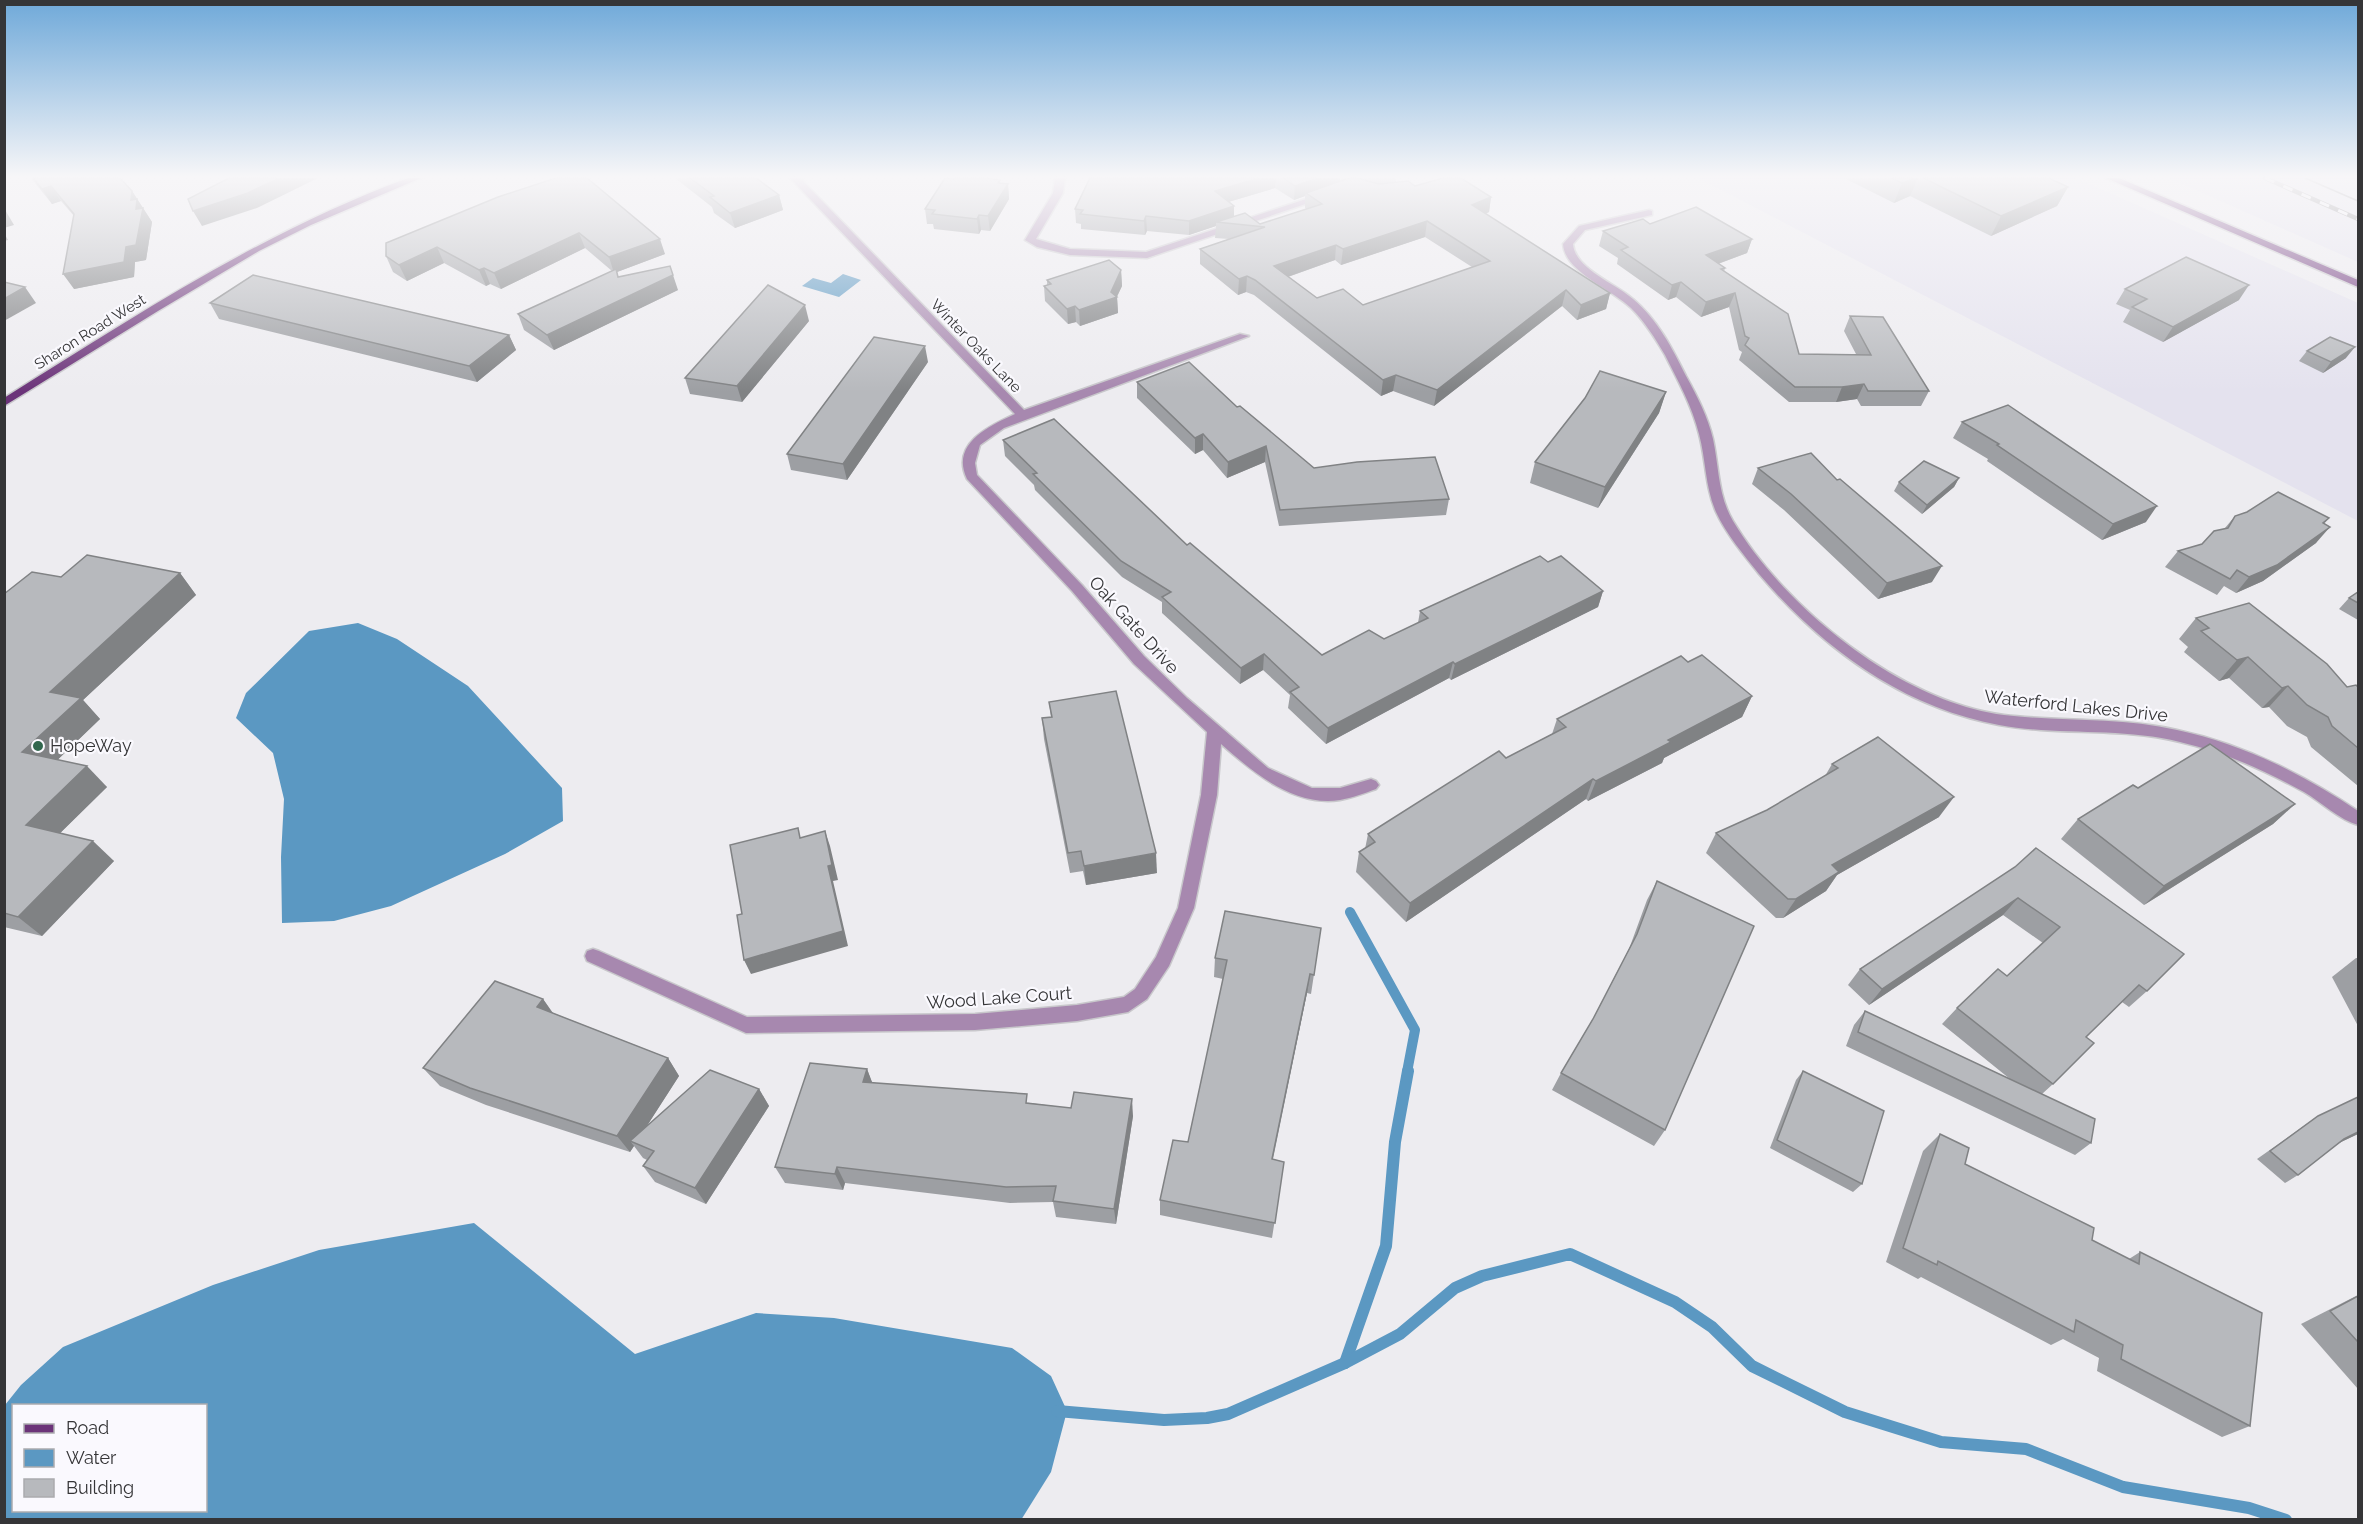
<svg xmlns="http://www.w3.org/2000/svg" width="2363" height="1524" font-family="Raleway,sans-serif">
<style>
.built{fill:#e4e2ee}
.water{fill:#5b98c2;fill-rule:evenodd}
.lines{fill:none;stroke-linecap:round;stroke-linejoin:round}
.stream-far1{stroke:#5b98c2;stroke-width:10}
.stream{stroke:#5b98c2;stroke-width:12}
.minor-casing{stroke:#c8c7cb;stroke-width:3}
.major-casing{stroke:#c8c7cb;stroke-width:3}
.minor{fill:#a788af;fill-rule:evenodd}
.major{fill:#6b3379;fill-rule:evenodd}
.tram{stroke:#79787b;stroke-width:1.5}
.rail-casing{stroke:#79787b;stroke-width:4.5}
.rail{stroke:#faf9fe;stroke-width:3;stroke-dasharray:10;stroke-linecap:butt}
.wall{fill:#9d9fa3;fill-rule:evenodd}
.shaded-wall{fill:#808284}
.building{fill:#b7b9bd;stroke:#808284;stroke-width:1.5;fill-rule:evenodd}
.poi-dot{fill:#31674d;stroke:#faf9fe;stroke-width:2}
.labels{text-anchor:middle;stroke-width:4.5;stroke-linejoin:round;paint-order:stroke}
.far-street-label{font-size:15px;fill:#353537;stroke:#faf9fe}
.street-label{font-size:18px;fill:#353537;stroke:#faf9fe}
.poi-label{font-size:18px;fill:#353537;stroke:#faf9fe;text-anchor:start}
</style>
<rect width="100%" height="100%" fill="#edecf0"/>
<!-- built -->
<g class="built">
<path d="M1698 178H2076L2358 303V521Z"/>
<path d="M2169 178H2358V262Z"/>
</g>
<!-- water -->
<g class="water">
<path d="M843 274 861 280 839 297 802 286 813 278 831 283Z"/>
<path d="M358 623 397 639 468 686 562 788 563 821 505 854 391 906 334 921 282 923 281 857 284 799 273 753 236 718 246 693 309 631Z"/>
<path d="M474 1223 635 1354 756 1313 834 1318 1012 1348 1051 1376 1067 1411 1051 1472 1021 1520 5 1519V1405L21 1385 63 1347 213 1285 319 1250ZM14 1406H206V1510H14Z"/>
</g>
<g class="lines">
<!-- stream-far1 -->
<path class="stream-far1" d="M1350 912 1415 1030 1407 1072"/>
<!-- stream -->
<g class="stream">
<path d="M1345 1363 1386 1246 1395 1142 1408 1071"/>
<path d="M1057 1411 1164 1420 1207 1418 1228 1414 1345 1363 1400 1334 1455 1288 1482 1276 1570 1254 1675 1302 1712 1327 1752 1366 1845 1412 1941 1442 2026 1449 2123 1487 2249 1508 2286 1520"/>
</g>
<!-- minor casing -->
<g class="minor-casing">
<g id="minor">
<path d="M790 178H800L1024 410 1240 334 1249 336 1004 428 980 445 975 463 977 475 1082 585 1144 656 1187 698 1268 768 1312 788H1340L1371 779 1376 781 1379 785 1376 789C1365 793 1352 798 1340 800 1294 807 1254 773 1221 744L1217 795 1194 908 1169 966 1147 999 1128 1012 1077 1021 975 1030 746 1033 587 961 585 956 587 951 593 949 599 951 747 1017 975 1014 1077 1005 1124 997 1135 989 1156 957 1178 908 1201 795 1207 732 1134 664 1072 591 967 479C950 444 989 426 1015 414Z"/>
<path d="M1055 178H1065L1063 193 1036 239 1070 249 1146 252 1321 194 1329 196 1147 258 1070 255 1037 247 1025 240 1053 193Z"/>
<path d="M1649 210 1652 211V215L1585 230 1573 244C1575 269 1615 283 1633 299 1658 320 1672 348 1686 376 1697 396 1708 417 1713 439 1719 467 1718 496 1733 521 1785 608 1901 702 2004 715 2061 722 2120 717 2177 730 2243 744 2303 774 2358 811V825C2340 820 2321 802 2304 792 2264 770 2224 752 2180 742 2120 727 2059 736 1999 725 1902 707 1822 648 1759 574 1744 555 1726 534 1716 512 1705 487 1706 460 1699 434 1692 406 1678 381 1665 355 1655 338 1645 322 1631 308 1610 288 1565 272 1563 244L1579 226Z"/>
</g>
</g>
<!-- major casing -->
<g class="major-casing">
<g id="major">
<path d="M408 178H421L311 225 259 251 158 311 4 406V398C135 316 262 232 408 178Z"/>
<path d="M2106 178H2119L2358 280V287Z"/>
</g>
</g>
<!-- minor -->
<use href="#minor" class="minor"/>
<!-- major -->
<use href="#major" class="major"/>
<!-- tram -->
<path class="tram" d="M2305 178 2358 201"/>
<!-- rail casing -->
<g class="rail-casing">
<path id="rail" d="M2265 178 2358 219"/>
</g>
<!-- rail -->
<use href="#rail" class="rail"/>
</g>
<!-- wall -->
<g class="wall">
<path d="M31 178H120L132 191 152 222 146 260 135 262 134 277 74 289V216L61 201 52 204Z"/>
<path d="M556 178 665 254 617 272 618 277 678 290 554 350 524 330 518 314 612 271 585 248 501 289 490 284 486 286 444 263 407 281 393 272 386 256Z"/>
<path d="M675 178H756L779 195 783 210 735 228 714 213 712 207Z"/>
<path d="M1090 178H1340L1339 182 1345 180 1341 178H1396V182L1491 197 1489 212 1485 214 1610 293 1606 309 1577 320 1562 306 1434 406 1393 391 1381 396 1254 295 1246 292 1238 295 1200 264V249L1229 239 1215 238 1216 226 1189 235 1147 231 1145 235 1081 229V224L1076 223 1075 209ZM1275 188 1294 200 1305 196V208L1306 209 1260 224 1234 216V206L1228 202ZM1425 237 1472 267 1363 305 1317 298 1288 277 1335 260 1341 265Z"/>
<path d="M1844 178H2049L2068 187 2057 206 1991 236 1910 196 1894 203Z"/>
<path d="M954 179 1000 180V184H1008L1009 199 990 231 981 230 979 234 934 229 933 224H927L925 209Z"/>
<path d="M1650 224 1752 239 1747 253 1718 264 1725 268 1724 272 1799 354H1856L1844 331 1850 316 1929 391 1921 406H1861L1857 399 1836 402H1789L1739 360 1742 352 1739 350 1729 307 1701 317 1676 297 1668 300 1617 264 1618 258 1599 246 1603 231Z"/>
<path d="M1121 270 1122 286 1117 297 1118 313 1080 326 1076 322 1068 324 1045 301 1044 286 1047 285V280Z"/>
<path d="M2125 289 2239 300 2163 342 2123 322 2130 310 2116 304Z"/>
<path d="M210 303 509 335 516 350 477 382 219 319Z"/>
<path d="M809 321 742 402 690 394 685 378Z"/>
<path d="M2307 351 2346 358 2323 373 2299 361Z"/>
<path d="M928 362 847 480 791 470 787 454Z"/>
<path d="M1137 382 1237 407 1314 468 1449 499 1446 515 1279 526 1265 462 1227 478 1203 450 1195 454 1137 398Z"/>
<path d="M1666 392 1659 413 1598 508 1530 483 1535 462Z"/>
<path d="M1962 422 2146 522 2102 540 1987 461 1988 459 1953 438Z"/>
<path d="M1003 440 1187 545 1322 655 1384 639 1418 623 1420 611 1548 562 1603 591 1598 607 1451 680 1449 678 1326 744 1288 708 1290 695 1263 670 1240 684 1162 613V602L1122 577 1035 490 1034 485 1005 456Z"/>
<path d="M1758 468 1932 582 1878 599 1784 510 1752 484Z"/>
<path d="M1959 478 1954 487 1922 514 1894 491 1899 482Z"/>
<path d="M2235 516 2329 518 2324 524 2316 543 2263 581 2236 593 2224 586 2217 595 2165 567 2178 551 2202 544 2225 528Z"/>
<path d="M180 573 196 595 83 700 100 719 57 760 107 787 60 833 114 861 42 936 4 927V594L61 577Z"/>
<path d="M2358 592V620L2339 609 2349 598Z"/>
<path d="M2196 618 2347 687H2358V786L2311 747 2307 737 2287 726 2269 707 2262 708 2229 678 2219 681 2184 652 2188 647 2179 639Z"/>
<path d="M1688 662 1752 696 1742 717 1664 758 1662 763 1588 801 1586 799 1406 922 1356 872 1359 852 1365 849 1368 834 1506 758 1552 734 1557 719Z"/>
<path d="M1049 702 1157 873 1086 885 1083 871 1070 873 1044 739 1042 718 1051 717Z"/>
<path d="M1832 764 1939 817 1837 875 1826 891 1783 918H1776L1706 853 1716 833 1767 810 1825 776Z"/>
<path d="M2138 788 2295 804 2273 824 2144 905 2061 839 2078 819Z"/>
<path d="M2015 867 2147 991 2129 1007 2122 1002 2086 1037 2053 1084 2042 1094 2091 1143 2075 1155 1846 1046 1854 1025 1865 1011 2010 1079 1942 1024 1957 1008 2007 976 2043 943 2003 915 1869 1005 1848 985 1860 969Z"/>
<path d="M1657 881 1665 1130 1654 1146 1552 1090 1561 1073 1593 1019 1629 949 1647 900Z"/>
<path d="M1321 928 1311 994 1307 993 1273 1159 1284 1162 1272 1238 1160 1215V1200L1188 1142 1223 979 1214 977 1215 958Z"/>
<path d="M2356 958H2358V1026L2332 977Z"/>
<path d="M543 999 553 1013 668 1058 679 1076 646 1127 759 1089 769 1106 706 1204 655 1182 643 1166 647 1160 643 1158 634 1146 630 1152 486 1105 440 1086 423 1068Z"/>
<path d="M867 1069 872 1083 1133 1116 1116 1224 1056 1217 1053 1202 1010 1203 845 1183 843 1190 785 1183 775 1167Z"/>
<path d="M1803 1071 1862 1184 1853 1192 1770 1148 1796 1080Z"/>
<path d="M2318 1116 2358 1134 2337 1144 2298 1175 2285 1183 2257 1159Z"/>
<path d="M1940 1134 1965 1164 2092 1240 2129 1259 2140 1252 2250 1426 2222 1437 2097 1371 2099 1358 2063 1339 2051 1345 1921 1277 1918 1279 1886 1262 1923 1151Z"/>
<path d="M2358 1295V1389L2301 1324Z"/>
</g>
<!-- shaded-wall -->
<g class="shaded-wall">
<path d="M279 178H318L257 208 202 226 193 211Z"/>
<path d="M1259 178H1276L1275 188 1215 206V191Z"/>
<path d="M1318 178H1340L1339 185 1306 193 1305 196 1294 200 1295 186Z"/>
<path d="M1915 178H1918L1910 196 1894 203 1902 183Z"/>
<path d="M1000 180 1001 194 1008 184 1009 199 990 231 988 216 998 183Z"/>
<path d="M51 186 61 201 52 204 42 189Z"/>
<path d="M2068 187 2057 206 1991 236 2001 216Z"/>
<path d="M132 191 152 222 146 260 135 262 134 277 74 289 63 274 126 247Z"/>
<path d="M779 195 783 210 735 228 730 213Z"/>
<path d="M1491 197 1489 212 1469 221 1472 205Z"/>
<path d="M1234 206V220L1216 222V226L1189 235V221Z"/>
<path d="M4 208 14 225 4 228Z"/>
<path d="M979 215 981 230 979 234 977 219Z"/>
<path d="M1146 216 1147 231 1145 235 1144 221Z"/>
<path d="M1427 221 1425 237 1341 265 1343 249Z"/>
<path d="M4 233 8 240 4 241Z"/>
<path d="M579 233 585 248 501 289 494 273Z"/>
<path d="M660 239 665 254 617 272 621 285 614 273 609 257Z"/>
<path d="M1752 239 1747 253 1701 270 1706 255Z"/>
<path d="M1336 245 1335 260 1273 282 1274 266Z"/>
<path d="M437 247 444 263 407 281 399 265Z"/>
<path d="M484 268 490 284 486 286 479 270Z"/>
<path d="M1121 270 1122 286 1116 298 1117 297 1118 313 1080 326 1079 310 1111 292Z"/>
<path d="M673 275 678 290 554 350 547 335Z"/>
<path d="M1247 276 1246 292 1238 295 1239 279Z"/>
<path d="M1681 282 1676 297 1668 300 1672 285Z"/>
<path d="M2249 285 2239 300 2163 342 2173 327Z"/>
<path d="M25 287 36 303 4 321V299Z"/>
<path d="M1566 290 1562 306 1434 406 1437 390Z"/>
<path d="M1610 293 1606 309 1577 320 1581 305Z"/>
<path d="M1735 293 1729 307 1701 317 1706 302Z"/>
<path d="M805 305 809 321 742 402 737 386Z"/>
<path d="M1075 306 1076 322 1068 324 1067 309Z"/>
<path d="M509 335 516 350 477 382 469 366Z"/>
<path d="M925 346 928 362 847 480 843 464Z"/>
<path d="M2355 347 2346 358 2323 373 2331 362Z"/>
<path d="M1396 375 1393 391 1381 396 1383 380Z"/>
<path d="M1864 384 1857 399 1836 402 1842 387Z"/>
<path d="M1666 392 1659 413 1598 508 1605 487Z"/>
<path d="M1203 434V450L1195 454V438Z"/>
<path d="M1266 446 1265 462 1227 478 1228 462Z"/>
<path d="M1959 478 1954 487 1922 514 1927 505Z"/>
<path d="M2157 506 2146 522 2102 540 2113 524Z"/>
<path d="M2330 527 2316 543 2263 581 2236 593 2249 577Z"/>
<path d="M1942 566 1932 582 1878 599 1887 583Z"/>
<path d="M180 573 196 595 83 700 100 719 44 773 22 752 50 692Z"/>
<path d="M1603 591 1598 607 1451 680 1455 664Z"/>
<path d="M1264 654 1263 670 1240 684 1241 668Z"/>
<path d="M2248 657 2229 678 2219 681 2237 660Z"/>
<path d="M1453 662 1449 678 1326 744 1328 728Z"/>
<path d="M2288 686 2269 707 2262 708 2282 688Z"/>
<path d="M1752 696 1742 717 1664 758 1662 763 1588 801 1596 781 1668 740Z"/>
<path d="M87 766 107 787 48 845 26 825Z"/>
<path d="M1593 779 1586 799 1406 922 1410 903Z"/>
<path d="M1954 797 1939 817 1837 875 1826 891 1783 918 1796 899 1832 865Z"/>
<path d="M2295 804 2273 824 2144 905 2164 886Z"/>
<path d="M825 831 830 846 838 880 833 881 848 946 751 974 744 960 828 866Z"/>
<path d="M93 841 114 861 42 936 18 917Z"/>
<path d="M1156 853 1157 873 1086 885 1084 866Z"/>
<path d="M2018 898 2003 915 1869 1005 1882 989Z"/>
<path d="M1310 974 1307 993 1269 1175 1272 1159Z"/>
<path d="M543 999 556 1018 537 1007Z"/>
<path d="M668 1058 679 1076 636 1143 630 1141 634 1146 630 1152 617 1136Z"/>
<path d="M867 1069 874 1087 863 1082Z"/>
<path d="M759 1089 769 1106 706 1204 695 1188Z"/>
<path d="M1132 1099 1133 1116 1116 1224 1114 1209Z"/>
<path d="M2358 1132V1134L2330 1147 2344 1139Z"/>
<path d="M837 1167 845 1183 843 1190 835 1174Z"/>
</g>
<!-- building -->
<g class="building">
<path d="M33 178H120L132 191 131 200 137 199 136 209 143 208 136 245 126 247 124 262 63 274 74 214 51 186 42 189Z"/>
<path d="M229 178H279L248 193 193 211 188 199Z"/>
<path d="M556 178H587L660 239 609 257 579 233 494 273 484 268 479 270 437 247 399 265 386 256V243L498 197Z"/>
<path d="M690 178H756L779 195 730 213 710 197 714 196Z"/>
<path d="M945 178 954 179 955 178H986L1000 180 998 183 1008 184 988 216 979 215 977 219 932 214 935 210 925 209Z"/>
<path d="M1090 178H1259L1215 191 1234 206 1189 221 1146 216 1144 221 1080 214 1083 210 1075 209Z"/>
<path d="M1283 178H1318L1295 186Z"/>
<path d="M1349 178H1357L1379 184 1408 181 1415 186 1443 178H1461L1491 197 1472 205 1610 293 1581 305 1566 290 1437 390 1396 375 1383 380 1255 280 1247 276 1239 279 1200 249 1265 227 1216 222 1245 213 1260 224 1322 204 1306 193ZM1427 221 1490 261 1363 305 1343 289 1317 298 1274 266 1336 245 1343 249Z"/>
<path d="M1892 178H1915L1902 183Z"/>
<path d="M1923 178H2049L2068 187 2001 216Z"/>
<path d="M1696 207 1752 239 1706 255 1725 268 1721 269 1788 314 1799 354 1871 355 1850 316 1883 317 1929 391H1868L1864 384 1842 387H1795L1745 345 1749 338 1745 336 1735 293 1706 302 1681 282 1672 285 1621 250 1628 247 1603 231 1643 219 1650 224Z"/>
<path d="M2186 257 2249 285 2173 327 2132 307 2147 299 2125 289Z"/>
<path d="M1109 260 1121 270 1111 292 1117 297 1079 310 1075 306 1067 309 1044 286 1051 284 1047 280Z"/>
<path d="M670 266 673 275 547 335 518 314 616 269 618 277Z"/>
<path d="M253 275 509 335 469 366 210 303Z"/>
<path d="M4 282 25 287 4 299Z"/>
<path d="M768 285 805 305 737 386 685 378Z"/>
<path d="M874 337 925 346 843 464 787 454Z"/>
<path d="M2330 337 2355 347 2331 362 2307 351Z"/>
<path d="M1189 362 1237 407 1240 406 1314 468 1357 462 1435 457 1449 499 1280 510 1266 446 1228 462 1203 434 1195 438 1137 382Z"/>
<path d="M1600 371 1666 392 1605 487 1535 462 1585 398Z"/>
<path d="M2008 405 2157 506 2113 524 1997 445 1999 444 1962 422Z"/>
<path d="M1054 419 1187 545 1190 543 1322 655 1369 630 1384 639 1428 618 1420 611 1540 556 1548 562 1561 556 1603 591 1455 664 1453 662 1328 728 1290 692 1299 687 1264 654 1241 668 1162 597 1171 592 1121 561 1033 474 1037 473 1003 440Z"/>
<path d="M1811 453 1837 480 1840 479 1942 566 1887 583 1791 494 1758 468Z"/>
<path d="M1924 461 1959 478 1927 505 1899 482Z"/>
<path d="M2278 492 2329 518 2323 523 2330 527 2277 565 2249 577 2237 570 2230 579 2178 551 2202 544 2214 531 2228 528 2235 516 2247 512Z"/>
<path d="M87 555 180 573 50 692 81 698 22 752 87 766 26 825 93 841 18 917 4 913V594L32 572 61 577Z"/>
<path d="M2358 592V603L2349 598Z"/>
<path d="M2249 603 2327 664 2347 687 2356 685 2358 687V748L2332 726 2328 717 2307 705 2288 686 2282 688 2248 657 2237 660 2201 631 2209 628 2196 618Z"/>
<path d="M1702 655 1752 696 1668 740 1671 742 1596 781 1593 779 1410 903 1359 852 1375 842 1368 834 1499 751 1506 758 1566 727 1557 719 1681 656 1688 662Z"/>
<path d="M1116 691 1156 853 1084 866 1081 851 1068 853 1042 718 1052 717 1049 702Z"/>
<path d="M1878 737 1954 797 1832 865 1839 872 1796 899H1788L1716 833 1767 810 1838 768 1832 764Z"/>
<path d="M2210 744 2295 804 2164 886 2078 819 2133 785 2138 788Z"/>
<path d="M798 828 800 838 825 831 832 865 828 866 843 931 744 960 737 915 742 914 730 845Z"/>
<path d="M2036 848 2184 954 2147 991 2139 985 2086 1037 2094 1043 2053 1084 1957 1008 1998 969 2007 976 2060 927 2018 898 1882 989 1860 969 2015 867Z"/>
<path d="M1657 881 1754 926 1665 1130 1561 1073 1593 1019 1637 934Z"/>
<path d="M1225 911 1321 928 1314 975 1310 974 1272 1159 1284 1162 1275 1223 1160 1200 1173 1140 1188 1142 1227 960 1215 958Z"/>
<path d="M495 981 543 999 537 1007 668 1058 617 1136 470 1088 423 1068Z"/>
<path d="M1865 1011 2095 1119 2091 1143 1858 1032Z"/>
<path d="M810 1063 867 1069 863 1082 1027 1094 1026 1103 1071 1108 1074 1092 1132 1099 1114 1209 1053 1201 1056 1186 1006 1187 837 1167 835 1174 775 1167Z"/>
<path d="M710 1070 759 1089 695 1188 643 1166 654 1151 630 1141Z"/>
<path d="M1803 1071 1884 1111 1862 1184 1777 1140Z"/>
<path d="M2358 1097V1132L2344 1139 2298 1175 2270 1151 2318 1116Z"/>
<path d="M1940 1134 1969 1148 1965 1164 2094 1228 2092 1240 2139 1264 2140 1252 2262 1313 2250 1426 2121 1359 2123 1345 2076 1320 2074 1332 1938 1261 1937 1265 1903 1248Z"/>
<path d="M2358 1296V1342L2330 1311Z"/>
</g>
<!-- sky -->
<linearGradient id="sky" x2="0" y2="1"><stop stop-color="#6fa9d9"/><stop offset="0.45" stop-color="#f7f6f8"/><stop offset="1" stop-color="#f7f6f8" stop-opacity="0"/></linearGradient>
<rect width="2363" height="392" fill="url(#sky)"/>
<!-- markers -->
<circle class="poi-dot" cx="38" cy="746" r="6"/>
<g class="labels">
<!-- far-street labels -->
<g class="far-street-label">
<text transform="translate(90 332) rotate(-32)" y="5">Sharon Road West</text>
<text transform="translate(976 346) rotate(46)" y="5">Winter Oaks Lane</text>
</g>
<!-- street labels -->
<g class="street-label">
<text transform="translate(1134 625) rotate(48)" y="6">Oak Gate Drive</text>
<text transform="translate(2076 706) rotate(6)" y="6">Waterford Lakes Drive</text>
<text transform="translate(999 998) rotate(-4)" y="6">Wood Lake Court</text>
</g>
<!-- poi labels -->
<g class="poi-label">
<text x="50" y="752">HopeWay</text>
</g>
</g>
<!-- border -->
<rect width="2363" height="1524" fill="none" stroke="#353537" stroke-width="12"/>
<!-- legend -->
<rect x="12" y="1404" width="195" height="108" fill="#faf9fe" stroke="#ababae" stroke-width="1.5"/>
<rect x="24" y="1424" width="30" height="9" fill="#6b3379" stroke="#ababae" stroke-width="1.5"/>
<text x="66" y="1434" font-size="18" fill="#353537">Road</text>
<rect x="24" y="1449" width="30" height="18" fill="#5b98c2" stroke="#ababae" stroke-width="1.5"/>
<text x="66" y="1464" font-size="18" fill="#353537">Water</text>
<rect x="24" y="1479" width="30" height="18" fill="#b7b9bd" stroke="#ababae" stroke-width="1.5"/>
<text x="66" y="1494" font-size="18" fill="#353537">Building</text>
</svg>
